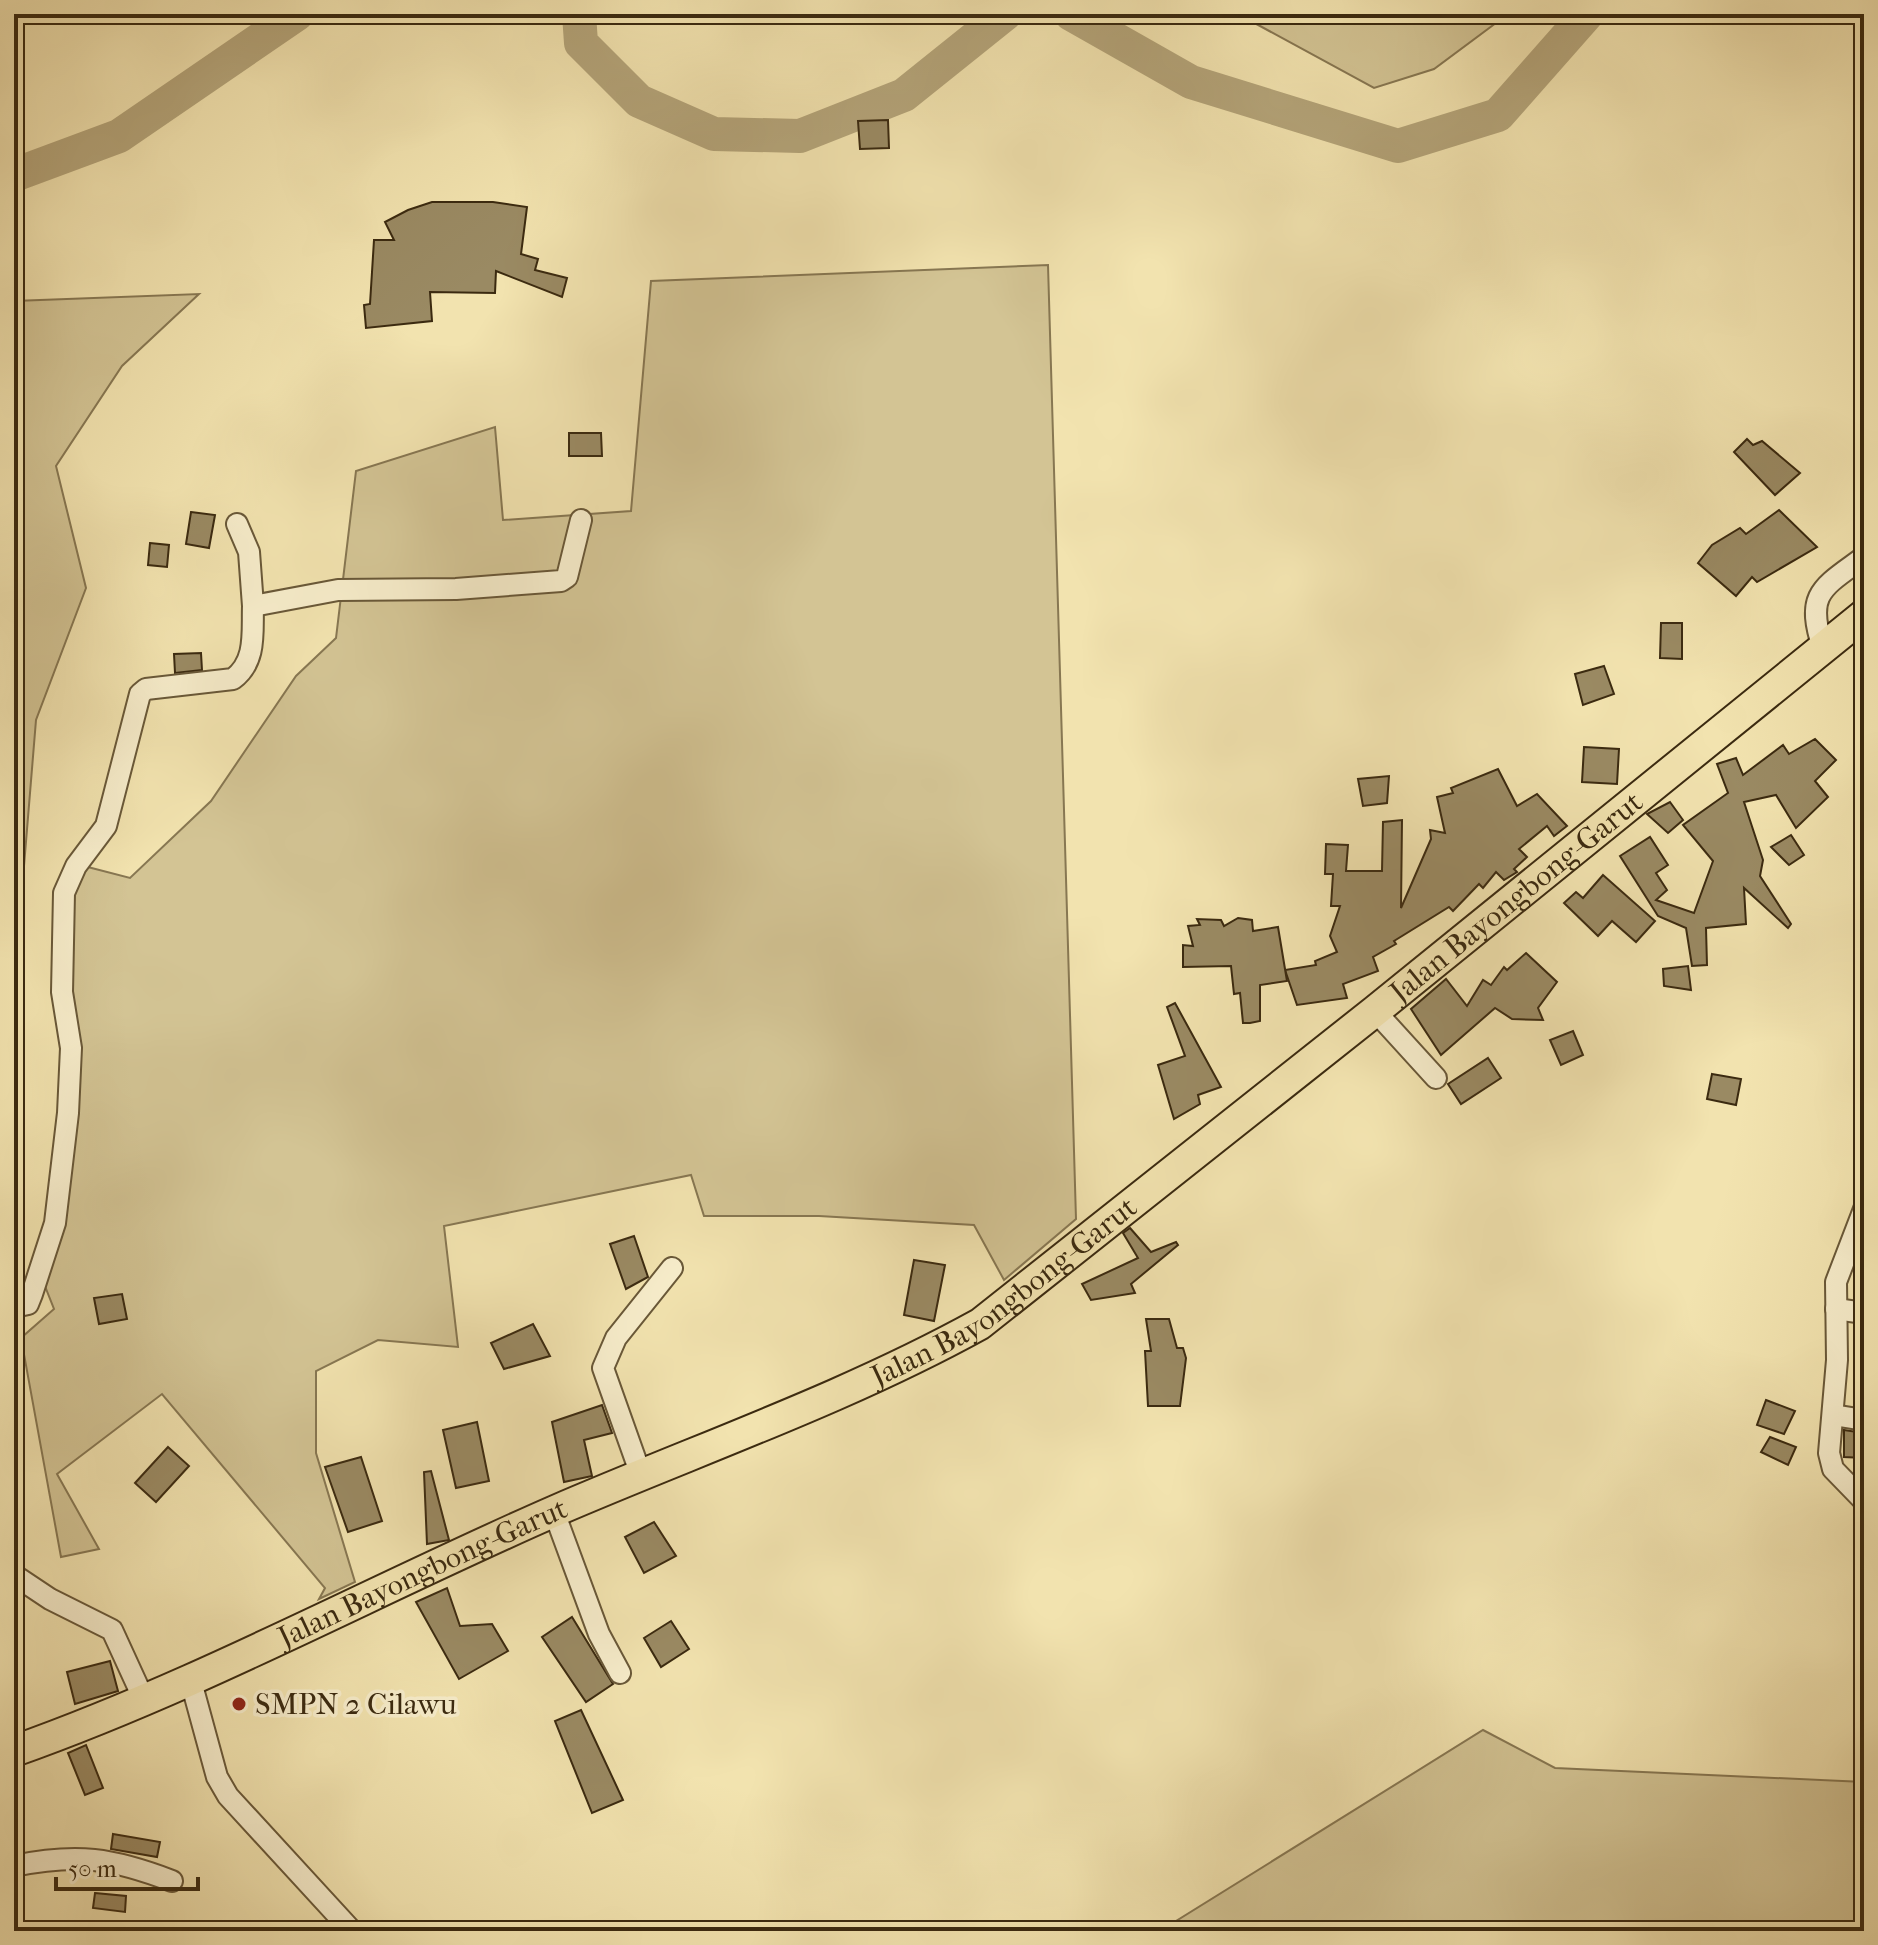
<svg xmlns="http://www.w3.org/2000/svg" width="1878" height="1945" font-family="'IM FELL French Canon',serif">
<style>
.green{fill:#d3c494;stroke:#877752;stroke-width:2}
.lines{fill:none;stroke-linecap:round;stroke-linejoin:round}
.river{stroke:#b4a479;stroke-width:34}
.building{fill:#9a8a63;stroke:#3b2a10;stroke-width:2}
.minor-casing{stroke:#695838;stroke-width:24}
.primary-casing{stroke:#3b2a10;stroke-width:34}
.minor{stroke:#f7edcb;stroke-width:20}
.primary{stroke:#f2e3af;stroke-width:30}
.poi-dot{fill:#8f2418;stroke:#f7edcb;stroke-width:3}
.labels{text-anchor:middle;stroke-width:7;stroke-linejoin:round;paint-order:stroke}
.street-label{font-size:30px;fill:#3b2a10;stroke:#f7edcb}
.poi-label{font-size:30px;fill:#3b2a10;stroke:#f7edcb;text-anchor:start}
</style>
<rect width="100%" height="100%" fill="#f2e3af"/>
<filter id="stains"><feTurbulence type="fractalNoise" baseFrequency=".0025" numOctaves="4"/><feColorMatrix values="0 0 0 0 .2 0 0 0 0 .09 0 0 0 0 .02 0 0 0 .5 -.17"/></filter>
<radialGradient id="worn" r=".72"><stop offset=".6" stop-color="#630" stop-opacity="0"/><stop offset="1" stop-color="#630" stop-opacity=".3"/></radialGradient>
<!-- green -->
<g class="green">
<path d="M1238 14H1508L1434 69 1374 88Z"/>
<path d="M1048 265 1076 1219 1004 1280 974 1225 819 1216H704L691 1175 444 1226 458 1347 378 1340 316 1371V1453L355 1582 319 1599 325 1588 162 1394 57 1474 99 1549 61 1557 21 1338 54 1309 39 1271 56 1223 68 893 80 865 130 878 211 801 296 676 336 638 356 471 495 427 503 520 631 511 651 281Z"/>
<path d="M199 294 122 366 56 466 86 588 36 720 24 866 14 887V301Z"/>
<path d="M1483 1730 1555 1768 1864 1782V1931H1160Z"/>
</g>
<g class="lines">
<!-- river -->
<g class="river">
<path d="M579 14 581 43 639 101 714 134 800 136 904 95 1005 14"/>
<path d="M1071 14 1191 82 1398 146 1498 115 1587 14"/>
<path d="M14 175 119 136 297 14"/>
</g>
</g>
<!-- building -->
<g class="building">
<path d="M888 120 889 148 860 149 858 121Z"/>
<path d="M432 202H493L527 207 521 254 538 259 535 270 567 278 562 297 496 271 495 293 430 292 432 321 366 328 364 305 370 304 374 240H394L385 222 408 210Z"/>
<path d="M569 433H601L602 456H569Z"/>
<path d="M1747 439 1753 445 1762 441 1800 473 1775 495 1734 452Z"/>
<path d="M1779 510 1817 547 1757 582 1752 577 1736 596 1698 563 1712 545 1740 528 1746 534Z"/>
<path d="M191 512 215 515 209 548 186 544Z"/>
<path d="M150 543 169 545 167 567 148 565Z"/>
<path d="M1661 623H1682V659L1660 658Z"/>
<path d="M201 653 202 670 175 673 174 654Z"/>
<path d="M1604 666 1614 694 1583 705 1575 674Z"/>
<path d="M1815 739 1836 760 1815 781 1828 797 1796 828 1776 795 1744 802 1763 860 1760 876 1791 924 1788 928 1744 888 1746 924 1706 928 1707 965 1692 966 1686 928 1658 916 1620 856 1650 837 1668 865 1656 873 1667 890 1656 900 1694 913 1713 861 1683 825 1728 793 1717 764 1736 758 1743 775 1783 745 1789 754Z"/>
<path d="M1584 747 1619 749 1617 784 1582 782Z"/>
<path d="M1498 769 1517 806 1537 794 1567 826 1554 836 1547 826 1519 849 1527 857 1514 869 1517 872 1504 880 1496 872 1483 888 1479 884 1453 911 1449 907 1394 941 1396 944 1373 957 1378 971 1343 984 1347 998 1297 1005 1285 970 1316 965 1315 961 1337 952 1330 936 1340 906H1331L1333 874H1325L1326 844 1348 845 1346 871H1382L1383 822 1402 820 1401 908 1431 839 1430 830 1445 833 1437 797 1453 793 1451 788Z"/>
<path d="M1389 776 1387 803 1363 806 1358 779Z"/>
<path d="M1670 802 1683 820 1668 833 1647 814Z"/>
<path d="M1791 835 1804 855 1789 865 1771 847Z"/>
<path d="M1603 875 1655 921 1636 942 1612 921 1598 936 1564 903 1576 892 1583 898Z"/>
<path d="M1238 918 1252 920 1253 931 1278 927 1287 981 1260 985V1021L1250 1023H1243L1240 993 1234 994 1231 966 1183 967V945L1193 946 1188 926 1200 925 1197 919 1221 920 1224 926Z"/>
<path d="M1526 953 1557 982 1538 1008 1543 1020 1512 1019 1495 1008 1441 1055 1411 1009 1446 979 1467 1006 1483 980 1491 985 1504 967 1507 970Z"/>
<path d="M1688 966 1691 990 1664 986 1663 969Z"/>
<path d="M1175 1003 1221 1087 1198 1095 1200 1104 1174 1119 1158 1065 1185 1056 1167 1007Z"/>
<path d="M1573 1031 1583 1055 1561 1065 1550 1040Z"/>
<path d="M1488 1058 1501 1078 1461 1104 1448 1084Z"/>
<path d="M1712 1074 1741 1079 1736 1105 1707 1099Z"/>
<path d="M1130 1228 1151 1252 1176 1242 1178 1245 1131 1284 1135 1293 1091 1300 1082 1284 1138 1258 1123 1233Z"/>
<path d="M634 1236 648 1277 626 1289 610 1244Z"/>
<path d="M914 1260 945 1265 934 1321 904 1315Z"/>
<path d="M122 1294 127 1319 99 1324 94 1298Z"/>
<path d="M1146 1319H1169L1177 1348H1183L1186 1358 1180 1406H1148L1145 1351H1151Z"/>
<path d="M533 1324 550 1356 504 1369 491 1343Z"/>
<path d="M1766 1400 1795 1411 1784 1434 1757 1425Z"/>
<path d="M602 1405 612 1433 584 1440 592 1476 564 1482 552 1422Z"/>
<path d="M477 1422 489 1481 456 1488 443 1430Z"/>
<path d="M1844 1430 1864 1433V1458L1844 1457Z"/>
<path d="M1770 1437 1796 1447 1788 1465 1761 1452Z"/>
<path d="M168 1447 189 1466 156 1502 135 1483Z"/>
<path d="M361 1457 382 1521 348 1532 325 1467Z"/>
<path d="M431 1471 449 1540 427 1544 424 1472Z"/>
<path d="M654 1522 676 1556 644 1573 625 1537Z"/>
<path d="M447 1588 460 1626 492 1624 508 1651 459 1679 416 1602Z"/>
<path d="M572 1617 613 1684 586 1702 542 1637Z"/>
<path d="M671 1621 689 1649 661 1667 644 1638Z"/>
<path d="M110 1661 118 1691 75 1704 67 1672Z"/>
<path d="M581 1710 623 1800 592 1813 555 1721Z"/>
<path d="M86 1745 103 1788 85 1795 68 1753Z"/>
<path d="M113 1834 160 1842 157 1857 111 1849Z"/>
<path d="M95 1893 126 1896 125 1912 93 1908Z"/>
</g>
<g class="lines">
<!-- minor casing -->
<g class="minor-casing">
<g id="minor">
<path d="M237 524 249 552 253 606"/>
<path d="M1823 648C1805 593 1822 588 1864 557"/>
<path d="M1375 1011 1436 1078"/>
<path d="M1864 1209 1836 1282 1837 1360 1829 1453 1833 1469 1864 1501"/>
<path d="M14 1307 28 1304 32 1294 55 1223 68 1113 71 1048 62 992 64 893 76 866 106 826 140 694 146 689 233 679C257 661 252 632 253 606L338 590 456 589 561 581 567 577 581 520"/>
<path d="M1836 1309 1864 1313"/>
<path d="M1833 1415 1864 1420"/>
<path d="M641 1475 603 1368 616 1338 672 1268"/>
<path d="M554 1512 599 1634 620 1673"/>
<path d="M14 1575 50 1599 112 1630 145 1702"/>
<path d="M190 1678 217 1777 228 1796 352 1931"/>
<path d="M14 1866C77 1853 112 1858 172 1881"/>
</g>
</g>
<!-- primary casing -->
<g class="primary-casing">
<g id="primary">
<path id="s1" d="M14 1751C200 1685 374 1590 555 1511 696 1450 844 1399 980 1324L1375 1011 1864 615"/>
</g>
</g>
<!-- minor -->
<use href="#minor" class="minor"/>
<!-- primary -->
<use href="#primary" class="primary"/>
</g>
<!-- markers -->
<circle class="poi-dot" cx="239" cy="1704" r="8"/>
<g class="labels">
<!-- street labels -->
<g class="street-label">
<text dy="10" stroke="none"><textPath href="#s1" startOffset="1742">Jalan Bayongbong-Garut</textPath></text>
<text dy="10" stroke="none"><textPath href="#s1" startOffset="1094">Jalan Bayongbong-Garut</textPath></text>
<text dy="10" stroke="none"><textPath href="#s1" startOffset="446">Jalan Bayongbong-Garut</textPath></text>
</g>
<!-- poi labels -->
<g class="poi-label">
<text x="255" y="1714">SMPN 2 Cilawu</text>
</g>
</g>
<!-- margin -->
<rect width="1878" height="1945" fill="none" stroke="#f2e3af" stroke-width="48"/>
<rect x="16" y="16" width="1846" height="1913" fill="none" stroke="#3b2a10" stroke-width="4"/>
<rect x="24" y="24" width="1830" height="1897" fill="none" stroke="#3b2a10" stroke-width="2"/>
<!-- scale -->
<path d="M56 1877v12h142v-12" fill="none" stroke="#3b2a10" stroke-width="4"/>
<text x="68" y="1877" font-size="24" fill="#3b2a10" stroke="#f7edcb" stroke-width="6" paint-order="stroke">50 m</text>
<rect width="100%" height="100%" filter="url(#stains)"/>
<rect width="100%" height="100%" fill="url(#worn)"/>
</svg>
